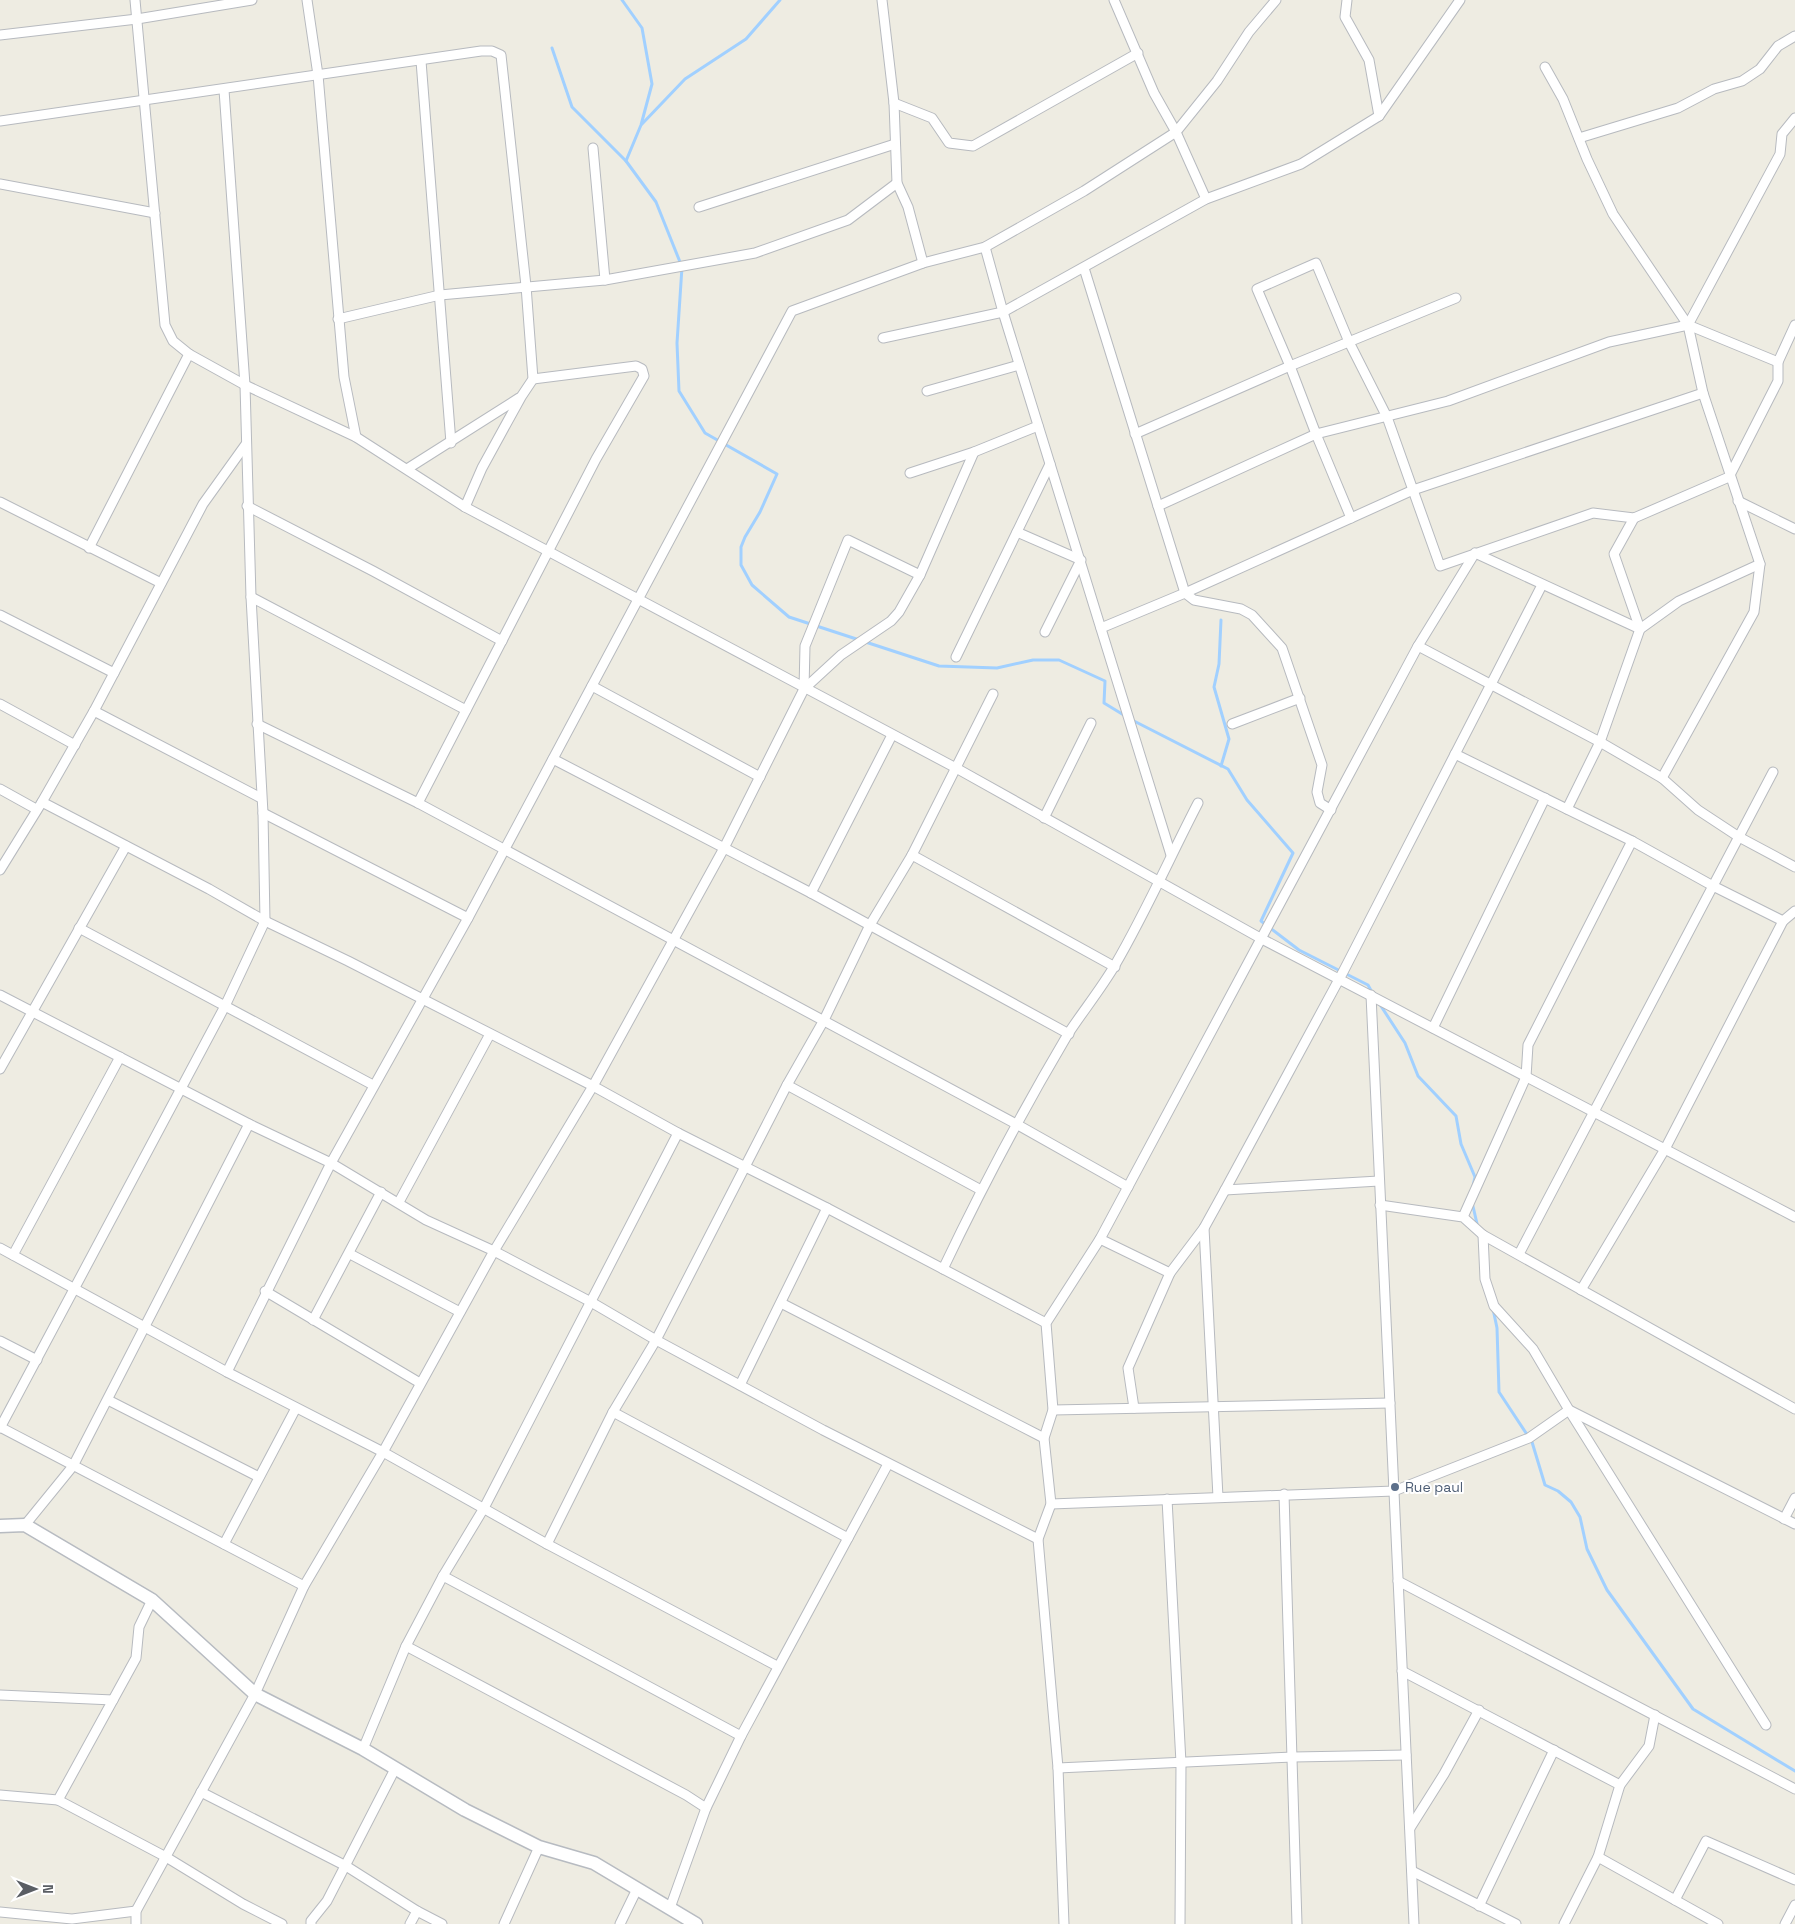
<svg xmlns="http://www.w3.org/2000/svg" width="1795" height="1924" font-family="'Space Grotesk',sans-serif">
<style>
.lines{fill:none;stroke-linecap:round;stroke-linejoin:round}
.stream{stroke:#a1d0ff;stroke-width:3}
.street-casing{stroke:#b7babf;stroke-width:11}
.secondary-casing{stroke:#b7bbc1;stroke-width:15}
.street{stroke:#fff;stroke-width:9}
.secondary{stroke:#fff;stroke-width:12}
.service-dot{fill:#5c6f8a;stroke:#fff;stroke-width:2}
.labels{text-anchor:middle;stroke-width:4;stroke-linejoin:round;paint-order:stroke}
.service-label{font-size:14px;fill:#4e5e75;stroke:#fff;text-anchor:start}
</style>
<rect width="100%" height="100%" fill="#eeece2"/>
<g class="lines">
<!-- stream -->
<g class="stream">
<path d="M622 0 642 28 652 84 641 125 626 161 656 202 682 267 677 343 679 391 705 433 777 474 760 512 745 537 741 547V565L752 585 789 617 939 666 997 668 1033 660H1059L1105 681 1104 703 1127 717"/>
<path d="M552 48 572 107 626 161"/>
<path d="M642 124 685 79 746 39 780 0"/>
<path d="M1221 620 1219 664 1214 687 1229 739 1221 766"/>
<path d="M1132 720 1228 769 1247 800 1293 853 1261 921 1299 950 1368 985 1373 994"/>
<path d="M1379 1003 1405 1043 1418 1076 1456 1116 1461 1144 1475 1177 1473 1186"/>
<path d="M1472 1202 1478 1228"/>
<path d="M1493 1309 1497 1328 1499 1392 1532 1442 1545 1485 1558 1491 1571 1502 1580 1517 1587 1549 1607 1590 1693 1709 1795 1771"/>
</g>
<!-- street casing -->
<g class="street-casing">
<g id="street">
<path d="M135 0 165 325 173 341 189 354 245 385 356 437 465 507 956 768 1262 939 1795 1217"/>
<path d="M307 0 318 75 344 377 356 437"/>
<path d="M882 0 894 103 897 183 908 207 923 263"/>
<path d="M1114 0 1154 93 1176 132 1206 199"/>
<path d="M1347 0 1345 17 1369 60 1379 116"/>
<path d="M0 35 137 19 252 0"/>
<path d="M421 61 451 443"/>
<path d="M1545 67 1563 99 1587 159 1613 214 1688 325 1703 393 1760 564 1754 612 1662 778"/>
<path d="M894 103 932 118 949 143 973 146 1138 53"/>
<path d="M0 121 481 51H492L501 55 526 286 533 379 521 397 482 468 465 507"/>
<path d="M1579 138 1678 108 1714 89 1742 81 1760 69 1778 46 1795 36"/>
<path d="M593 148 605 280"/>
<path d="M0 184 155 213"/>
<path d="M699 207 895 144"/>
<path d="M985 247 1003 312 1171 855"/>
<path d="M1084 268 1185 593 1194 600 1241 609 1252 615 1282 648 1322 765 1317 792 1320 803 1331 810"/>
<path d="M1456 298 1290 366 1257 289 1316 263 1349 342 1387 417 1440 566 1593 513 1634 518 1729 477 1778 381V362L1795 325"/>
<path d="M338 319 440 295 605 280 755 253 848 220 897 183"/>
<path d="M1688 325 1780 154 1782 134 1795 118"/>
<path d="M883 338 1003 312 1206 199 1301 164 1379 116 1460 0"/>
<path d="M927 391 1019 365"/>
<path d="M1135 434 1290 366 1316 434 1448 401 1609 342 1688 325 1778 362"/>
<path d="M407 469 519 398"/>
<path d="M910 473 974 452 1038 426"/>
<path d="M1738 501 1795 529"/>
<path d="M0 502 161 583"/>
<path d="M247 506 373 571 502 641"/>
<path d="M1158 506 1316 434 1351 518"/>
<path d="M1634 518 1614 554 1640 629"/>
<path d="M1017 532 1081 560 1045 632"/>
<path d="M89 548 189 354"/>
<path d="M251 597 466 710"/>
<path d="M0 615 114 673"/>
<path d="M1101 628 1185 593 1413 490 1703 393"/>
<path d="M1418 646 1600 742 1662 778 1698 810 1739 837 1795 867"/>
<path d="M956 657 1050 464"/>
<path d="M592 686 760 777"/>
<path d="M804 689 805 646 848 540 920 575"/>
<path d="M0 704 75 745"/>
<path d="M94 711 261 798"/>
<path d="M257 724 418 803 1018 1125 1128 1187"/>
<path d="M1232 724 1300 698"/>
<path d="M1455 754 1632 841 1713 886 1783 921"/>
<path d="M553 759 811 893 1069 1034"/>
<path d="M0 789 36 809"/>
<path d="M42 802 209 889 265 921 348 961 593 1086 678 1133 827 1208 1046 1323"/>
<path d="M418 803 596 459 644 376 642 369 636 366 533 379"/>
<path d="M1567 809 1600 742 1640 629 1679 601 1760 564"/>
<path d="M263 813 468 918"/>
<path d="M1044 818 1091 723"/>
<path d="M912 855 1115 967"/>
<path d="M0 870 42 802 94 711 203 504 246 444"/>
<path d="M811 893 892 735"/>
<path d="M79 928 373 1085"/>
<path d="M0 995 249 1124 331 1163 426 1220 494 1251 591 1302 656 1340 823 1430 1038 1539"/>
<path d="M1371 995 1414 1924"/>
<path d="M1433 1028 1545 798"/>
<path d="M0 1069 126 846"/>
<path d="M787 1085 981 1190"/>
<path d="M1225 1190 1379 1181"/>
<path d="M399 1202 490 1034"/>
<path d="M1380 1205 1463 1217 1483 1235 1795 1409"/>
<path d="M1463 1217 1526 1077 1528 1045 1632 841"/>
<path d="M1204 1228 1218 1497"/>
<path d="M1483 1235 1485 1279 1494 1306 1533 1349 1569 1410 1766 1725"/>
<path d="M1100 1239 1170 1273"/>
<path d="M0 1248 227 1372 383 1452 547 1544 777 1666"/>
<path d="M350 1254 460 1312"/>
<path d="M1519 1254 1773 772"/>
<path d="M13 1255 120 1057"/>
<path d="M943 1269C981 1189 1023 1110 1068 1034 1083 1011 1101 989 1115 965 1146 912 1170 857 1198 803"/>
<path d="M1581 1290 1665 1149 1783 921 1795 911"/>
<path d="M265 1291 420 1383"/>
<path d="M781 1303 1044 1438"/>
<path d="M313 1320 381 1192"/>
<path d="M0 1341 37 1360"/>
<path d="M227 1372 331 1163 468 918 792 311 923 263 985 247 1084 191 1176 132 1217 81 1249 32 1276 0"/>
<path d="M740 1385 827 1208"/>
<path d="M108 1400 259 1477"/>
<path d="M1134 1408 1128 1368 1170 1273 1204 1228 1225 1190 1343 972 1542 585"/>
<path d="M1053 1410 1390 1403"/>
<path d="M613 1412 848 1538"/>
<path d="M0 1427 304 1586"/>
<path d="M0 1428 225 1006 265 921 263 813 251 597 245 385 224 90"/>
<path d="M1284 1494 1297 1924"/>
<path d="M1167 1499 1181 1763 1180 1924"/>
<path d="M1051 1504 1394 1491 1529 1438 1569 1410 1795 1524"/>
<path d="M1784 1519 1795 1498"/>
<path d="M25 1525 73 1466 249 1124"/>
<path d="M224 1544 296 1408"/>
<path d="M547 1544 613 1412 656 1340 787 1085 824 1020 870 925 912 855 993 694"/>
<path d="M443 1576 741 1736"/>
<path d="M1398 1581 1795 1789"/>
<path d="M406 1646 686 1795 706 1808"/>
<path d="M1402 1671 1620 1785"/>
<path d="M0 1695 113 1700"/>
<path d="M363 1749 406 1646 443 1576 484 1508 678 1133"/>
<path d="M1058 1768 1293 1757 1406 1755"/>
<path d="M201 1792 346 1866 417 1911 442 1924"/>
<path d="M0 1795 58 1800 136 1658 139 1627 152 1600"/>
<path d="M58 1800 166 1857 243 1904 282 1924"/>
<path d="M1410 1828 1444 1774 1479 1710"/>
<path d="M1598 1857 1718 1924"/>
<path d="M1412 1871 1516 1924"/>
<path d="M1675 1900 1706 1841 1795 1880"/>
<path d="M1479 1906 1554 1750"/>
<path d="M670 1908 706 1808 741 1736 888 1464"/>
<path d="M0 1912 72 1919 136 1911"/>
<path d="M136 1924V1911L255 1694 304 1586 383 1452 494 1251 593 1086 723 850 804 689 841 655 891 621 899 612 920 575 974 452"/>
<path d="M311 1924V1921L327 1901 395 1769"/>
<path d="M410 1924 417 1911"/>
<path d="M504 1924 539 1847"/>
<path d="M620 1924 637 1889"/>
<path d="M1064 1924 1058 1768 1038 1539 1051 1504 1044 1438 1053 1410 1046 1323 1100 1239 1418 646 1475 553 1640 629"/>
<path d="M1564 1924 1598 1857 1620 1785 1649 1746 1655 1715"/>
<path d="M1785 1924 1795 1905"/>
</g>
</g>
<!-- secondary casing -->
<g class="secondary-casing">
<path id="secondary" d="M0 1526 25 1525 152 1600 255 1694 363 1749 465 1810 539 1847 594 1863 696 1924"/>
</g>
<!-- street -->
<use href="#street" class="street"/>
<!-- secondary -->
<use href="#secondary" class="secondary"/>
</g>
<!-- markers -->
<circle class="service-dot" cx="1395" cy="1487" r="5"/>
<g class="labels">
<!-- service labels -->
<g class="service-label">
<text x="1405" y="1492">Rue paul</text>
</g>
</g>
<!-- north arrow -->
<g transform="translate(35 1889) rotate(90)" stroke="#ffffff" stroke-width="4" paint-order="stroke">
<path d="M0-4L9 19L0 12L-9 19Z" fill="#5a5e64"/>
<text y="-8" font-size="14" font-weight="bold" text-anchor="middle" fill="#5a5e64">N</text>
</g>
</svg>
